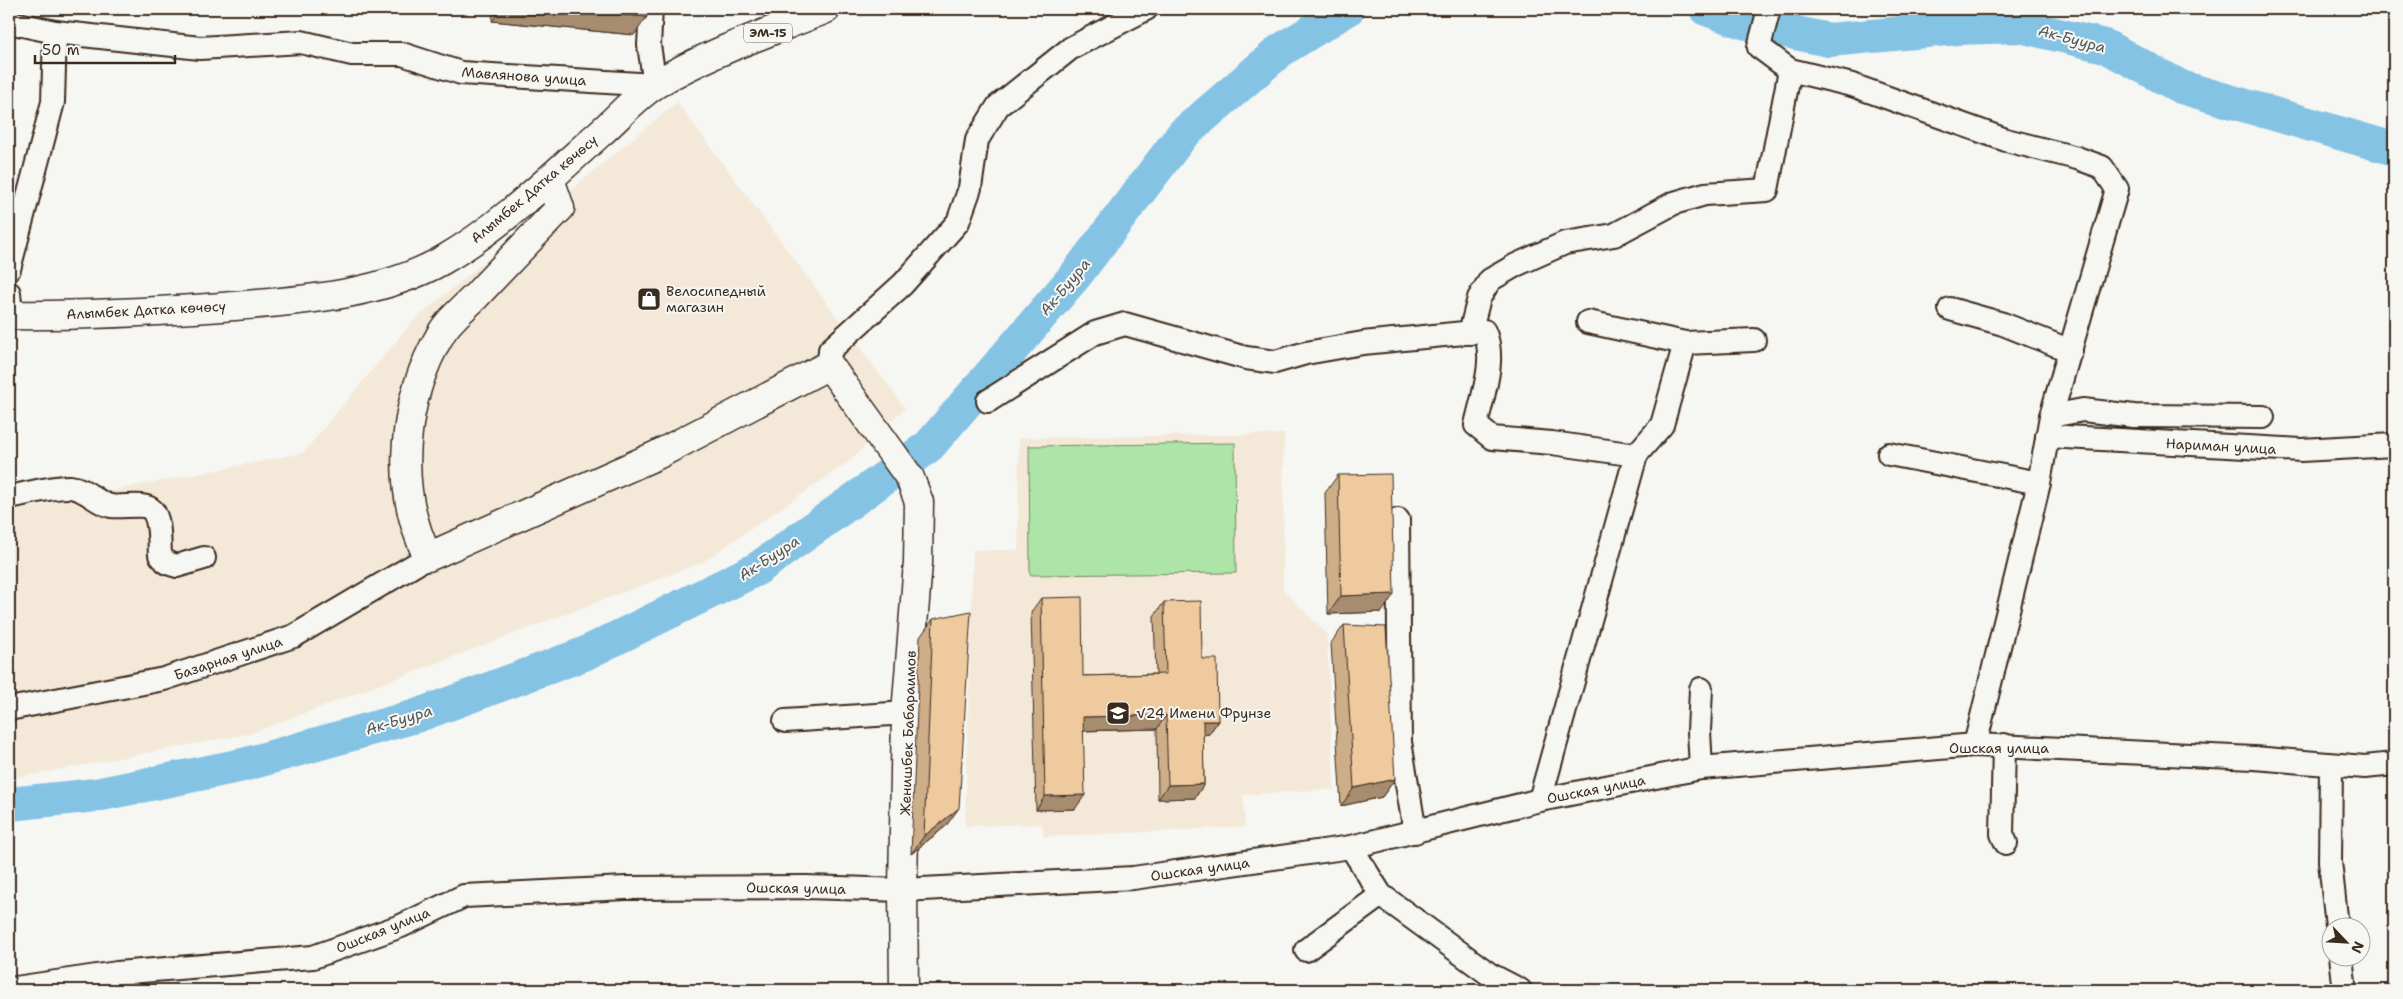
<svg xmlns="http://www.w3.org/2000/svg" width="2403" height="999" font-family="'Shantell Sans',sans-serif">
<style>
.built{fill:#f4e9d9}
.green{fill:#ade4a7;stroke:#748762}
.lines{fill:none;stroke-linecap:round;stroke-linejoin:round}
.river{stroke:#85c3e5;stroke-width:34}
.minor-casing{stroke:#3b2a1e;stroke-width:26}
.major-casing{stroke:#3b2a1e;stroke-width:31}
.minor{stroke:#f6f6f2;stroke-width:22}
.major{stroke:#f6f6f2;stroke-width:28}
.wall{fill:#ceae89;stroke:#3b2a1e}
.shaded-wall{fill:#a78d6f;stroke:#3b2a1e}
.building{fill:#efca9f;stroke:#3b2a1e}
.labels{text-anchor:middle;stroke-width:4;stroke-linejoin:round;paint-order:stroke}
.shield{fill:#f6f6f2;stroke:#73675e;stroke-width:1}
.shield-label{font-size:12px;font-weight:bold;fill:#3b2a1e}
.street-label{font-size:14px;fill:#3b2a1e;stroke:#f6f6f2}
.poi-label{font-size:14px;fill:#3b2a1e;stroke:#f6f6f2;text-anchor:start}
.water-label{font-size:15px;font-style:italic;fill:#51585a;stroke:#f6f6f2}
</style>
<rect width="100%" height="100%" fill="#f6f6f2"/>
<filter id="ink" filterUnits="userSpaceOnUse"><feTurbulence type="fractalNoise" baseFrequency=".02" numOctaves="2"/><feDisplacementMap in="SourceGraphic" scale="10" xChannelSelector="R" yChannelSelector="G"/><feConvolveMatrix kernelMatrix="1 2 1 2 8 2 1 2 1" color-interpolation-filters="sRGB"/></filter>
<g filter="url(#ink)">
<!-- built -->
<g class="built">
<path d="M677 102 905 408 847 463 703 562 252 733 15 778 9 783V511L303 453 412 322Z"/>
<path d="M1284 434 1283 590 1327 634 1334 789 1243 795 1245 827 1044 837 1042 824 965 826 973 550H1018L1019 438Z"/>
</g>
<!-- green -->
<path class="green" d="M1235 443 1236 573 1030 575 1029 446Z"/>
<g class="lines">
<!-- river -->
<g class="river">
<path d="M1706 9 1743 22 1829 40 1958 28 2020 26 2105 46 2181 87 2394 149"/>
<path d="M9 804 96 795 243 765 416 716 584 654 757 569 929 446 1075 276 1183 134 1281 50 1348 9"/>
</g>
<!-- minor casing -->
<g class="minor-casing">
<g id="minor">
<path d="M1769 9 1759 47 1790 70 1852 85 2006 140 2077 158 2102 167 2117 189 2051 416 2039 483 1975 745"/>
<path d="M9 22 55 32 200 48 301 42 352 54H402L461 73 655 85 649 45 651 9"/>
<path d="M9 269 53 102 55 32"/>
<path d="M9 293 11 315"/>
<path d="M1950 309 2003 324 2071 351"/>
<path d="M1588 322 1685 343 1754 340"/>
<path d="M1470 333 1479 298 1490 280 1516 265 1565 243 1614 235 1674 203 1705 194 1767 190 1790 70"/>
<path d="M829 365 830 350 903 284 958 222 970 188 977 140 998 106 1071 48 1146 9"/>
<path d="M988 401 1095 333 1125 324 1246 358 1275 362 1306 353 1363 343 1484 331C1497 359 1482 397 1476 425L1492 438 1552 443 1636 455 1540 800"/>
<path d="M2051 416 2083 410 2134 416 2263 417"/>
<path d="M2047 436 2301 450 2394 445"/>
<path d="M1889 454 2039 483"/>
<path d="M1636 455 1662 425 1685 343"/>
<path d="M9 497C26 494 52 486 70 487 86 488 96 503 111 506 122 508 145 502 152 510 161 520 159 542 160 555L167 563 177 566 204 558"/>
<path d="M1398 520 1400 742 1415 832"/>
<path d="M1701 689 1699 731 1701 768"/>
<path d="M9 709 164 679 294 636 428 557"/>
<path d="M785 721 906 713"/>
<path d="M2004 745 2002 834 2006 843"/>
<path d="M2331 765 2330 862 2337 926"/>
<path d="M1351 847 1381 895 1489 974 1520 990"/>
<path d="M1306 950 1381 895"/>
<path d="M2341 956 2344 983"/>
<path d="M9 989 117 973 313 957 401 926 464 896 626 888 806 887 903 890 1133 878 1351 847 1540 800 1701 768 1975 745 2254 758 2365 767 2394 764"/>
</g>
</g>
<!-- major casing -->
<g class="major-casing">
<g id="major">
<path d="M550 179 560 208C532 237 504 266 476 296 465 307 450 319 442 332 402 399 393 487 428 557L657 455 829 365 910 478 919 502 918 563 906 713 903 890 904 990"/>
<path d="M9 315C80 316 151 312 222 307 293 301 379 297 443 260 500 227 549 179 598 135 617 119 635 97 656 84 705 54 773 31 826 9"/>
</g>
</g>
<!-- minor -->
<use href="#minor" class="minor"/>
<!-- major -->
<use href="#major" class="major"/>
</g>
<!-- wall -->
<g class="wall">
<path d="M493 9H647L634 35 492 21Z"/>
<path d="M1338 475 1382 612 1328 614 1325 493Z"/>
<path d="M1041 598 1083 676 1156 674 1154 616 1164 602 1202 659 1218 721 1209 734 1203 735 1204 784 1195 798 1158 799 1157 729 1083 731 1075 809 1036 810 1031 612Z"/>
<path d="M933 619 946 826 911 854 920 637Z"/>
<path d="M1344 625 1395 779 1382 797 1341 806 1331 643Z"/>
</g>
<!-- shaded-wall -->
<g class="shaded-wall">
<path d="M501 9H559L647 17 634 35 492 21Z"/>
<path d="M1394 594 1382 612 1328 614 1341 596Z"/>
<path d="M1166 715 1157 729 1073 731 1083 717Z"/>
<path d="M1203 721H1218L1209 734 1193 735Z"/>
<path d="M1395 779 1382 797 1341 806 1354 788Z"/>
<path d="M1204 784 1195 798 1158 799 1168 785Z"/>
<path d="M1085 795 1075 809 1036 810 1045 796Z"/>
<path d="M959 808 946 826 911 854 924 836Z"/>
</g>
<!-- building -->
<g class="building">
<path d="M559 9H647V17Z"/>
<path d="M1391 474 1394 594 1341 596 1338 475Z"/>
<path d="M1082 597 1083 676 1166 674 1164 602 1201 601 1202 659H1217L1218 721H1203L1204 784 1168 785 1166 715 1083 717 1085 795 1045 796 1041 598Z"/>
<path d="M971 611 959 808 924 836 933 619Z"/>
<path d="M1344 625 1386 627 1395 779 1354 788Z"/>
</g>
</g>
<!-- icons -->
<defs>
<g id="shop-square" transform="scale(1.25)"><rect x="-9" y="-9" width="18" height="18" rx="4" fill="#3b2a1e" stroke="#f6f6f2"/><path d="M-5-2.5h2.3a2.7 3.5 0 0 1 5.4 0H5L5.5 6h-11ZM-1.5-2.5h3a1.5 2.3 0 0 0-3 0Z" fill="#fff"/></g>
<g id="school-square" transform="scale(1.25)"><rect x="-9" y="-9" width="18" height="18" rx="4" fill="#3b2a1e" stroke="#f6f6f2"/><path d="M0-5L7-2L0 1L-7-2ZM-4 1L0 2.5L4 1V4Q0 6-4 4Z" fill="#fff"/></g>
</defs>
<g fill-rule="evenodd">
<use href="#shop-square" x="649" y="299"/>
<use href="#school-square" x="1118" y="713"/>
</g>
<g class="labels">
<!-- shield labels -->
<rect class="shield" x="744" y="23.5" width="48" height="19" rx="4"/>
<g class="shield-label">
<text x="768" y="37">ЭМ-15</text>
</g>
<!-- street labels -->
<g class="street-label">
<text transform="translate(524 76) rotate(4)" y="5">Мавлянова улица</text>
<text transform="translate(534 189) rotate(-40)" y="5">Алымбек Датка көчөсү</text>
<text transform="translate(146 310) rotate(-3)" y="5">Алымбек Датка көчөсү</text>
<text transform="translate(2221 446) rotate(3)" y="5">Нариман улица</text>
<text transform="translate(228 658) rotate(-18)" y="5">Базарная улица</text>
<text transform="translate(908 733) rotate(-88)" y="5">Женишбек Бабараимов</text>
<text x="1999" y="753">Ошская улица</text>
<text transform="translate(1596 789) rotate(-11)" y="5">Ошская улица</text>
<text transform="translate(1200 869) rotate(-8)" y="5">Ошская улица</text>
<text transform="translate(796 888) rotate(1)" y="5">Ошская улица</text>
<text transform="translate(383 930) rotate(-22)" y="5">Ошская улица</text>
</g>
<!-- poi labels -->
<g class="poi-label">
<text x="666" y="296">Велосипедный<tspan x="666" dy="16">магазин</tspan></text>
<text x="1136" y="718">√24 Имени Фрунзе</text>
</g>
<!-- water labels -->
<g class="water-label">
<text transform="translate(2072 39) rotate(15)" y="5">Ак-Буура</text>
<text transform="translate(1065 287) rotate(-50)" y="5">Ак-Буура</text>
<text transform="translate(769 558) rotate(-33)" y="5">Ак-Буура</text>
<text transform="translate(399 720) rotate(-17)" y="5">Ак-Буура</text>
</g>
</g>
<!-- margin -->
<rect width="2403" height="999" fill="none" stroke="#f6f6f2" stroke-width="30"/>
<rect x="15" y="15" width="2373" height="969" fill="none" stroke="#3b2a1e" stroke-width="2" filter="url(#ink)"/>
<!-- north arrow -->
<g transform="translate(2346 942) rotate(115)"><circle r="24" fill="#f6f6f2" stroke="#aba49d"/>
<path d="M0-4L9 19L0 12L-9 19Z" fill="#3b2a1e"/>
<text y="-8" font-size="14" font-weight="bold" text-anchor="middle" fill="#3b2a1e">N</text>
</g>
<!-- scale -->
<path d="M35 55v8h140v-8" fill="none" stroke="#3b2a1e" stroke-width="2.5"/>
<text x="42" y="55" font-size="15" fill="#3b2a1e" stroke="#f6f6f2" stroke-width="4" paint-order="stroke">50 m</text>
</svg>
